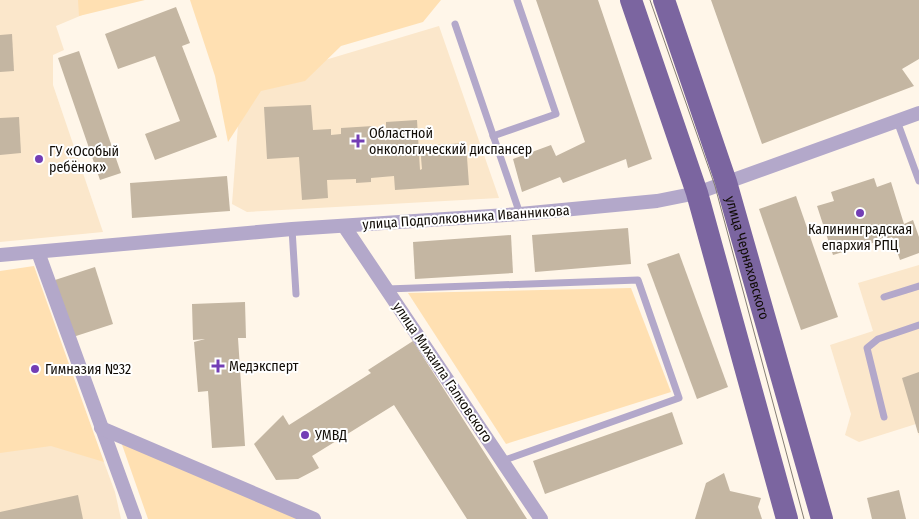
<svg xmlns="http://www.w3.org/2000/svg" width="919" height="519" font-family="'Fira Sans Condensed',sans-serif">
<style>
.built{fill:#fbe7cb}
.green{fill:#ffe0b2}
.building{fill:#c4b6a2}
.lines{fill:none;stroke-linecap:round;stroke-linejoin:round}
.service{stroke:#b3a8ca;stroke-width:7}
.minor{stroke:#b3a8ca;stroke-width:14}
.primary{stroke:#7b65a0;stroke-width:22}
.tram{stroke:#847d74;stroke-width:1}
.poi-dot{fill:#733eb5;stroke:#fff;stroke-width:2}
.labels{text-anchor:middle;stroke-width:4;stroke-linejoin:round;paint-order:stroke}
.poi-label{font-size:14px;fill:#100b05;stroke:#fff;text-anchor:start}
.street-label{font-size:14px;fill:#100b05;stroke:#fff}
</style>
<rect width="100%" height="100%" fill="#fff6e9"/>
<!-- built -->
<g class="built">
<path d="M0 0H118L56 26 64 50 53 55V85L103 232 0 242Z"/>
<path d="M439 26 499 198 247 212 232 204 241 85Z"/>
<path d="M919 265V436L916 424 859 442 845 435 851 414 830 345 873 331 858 283Z"/>
<path d="M34 273 115 492 121 519H0V276Z"/>
</g>
<!-- green -->
<g class="green">
<path d="M78 0H145L79 16Z"/>
<path d="M190 0H441L423 22 341 46 305 81 261 91 228 142 215 76Z"/>
<path d="M34 266 104 462 51 446 0 453V271Z"/>
<path d="M631 288 671 392 506 444 408 293Z"/>
<path d="M119 436 305 519H148Z"/>
</g>
<!-- building -->
<g class="building">
<path d="M536 0H598L652 159 628 168 626 159 563 183 560 177 522 192 513 159 551 145 556 156 585 142Z"/>
<path d="M711 0H919V59L902 69 914 86 762 144Z"/>
<path d="M176 7 190 43 182 46 217 137 155 160 145 134 180 121 155 56 118 69 105 34Z"/>
<path d="M12 34 14 71 0 72V35Z"/>
<path d="M79 51 121 173 100 180 58 58Z"/>
<path d="M311 105 313 130 331 129V135L341 134V128L373 126V131L386 130V122L417 120 420 170 422 169 420 146 466 143 469 185 395 190 394 176 371 178V182L356 183V179L327 180 328 198 302 200 299 157 267 159 264 107Z"/>
<path d="M19 117 21 153 0 155V118Z"/>
<path d="M227 176 230 211 132 218 130 183Z"/>
<path d="M874 178 877 187 891 182 904 224 913 220 919 237V253L900 260 892 237 833 255 817 206 834 201 831 192Z"/>
<path d="M796 196 838 317 801 330 759 209Z"/>
<path d="M628 228 631 264 535 272 532 235Z"/>
<path d="M511 235 513 273 415 279 413 242Z"/>
<path d="M679 253 728 387 697 399 647 264Z"/>
<path d="M95 267 113 324 73 337 55 280Z"/>
<path d="M245 302 246 338H238L245 446 212 448 208 391 198 392 194 342 205 339 193 340 192 304Z"/>
<path d="M413 341 527 519H467L394 405 312 456 319 468 298 479 276 480 254 444 283 415 289 425 371 373 368 370Z"/>
<path d="M919 372V433H918L902 378Z"/>
<path d="M672 412 683 444 545 494 533 461Z"/>
<path d="M724 473 730 491 761 498 758 507 762 519H695L706 483Z"/>
<path d="M899 490 906 519H872L867 498Z"/>
<path d="M78 495 83 519H0V512Z"/>
</g>
<g class="lines">
<!-- service -->
<g class="service">
<path d="M455 24 520 214"/>
<path d="M897 121 919 181"/>
<path d="M493 136 556 114 517 0"/>
<path d="M292 229 296 294"/>
<path d="M387 289 638 280 679 398 502 461"/>
<path d="M884 297 919 286"/>
<path d="M884 417 867 348 878 339 919 325"/>
</g>
<!-- minor -->
<g class="minor">
<path d="M344 226 541 519"/>
<path d="M38 252 135 519"/>
<path d="M0 255 292 229 520 214 657 201 697 193 919 113"/>
<path d="M101 428 314 519"/>
</g>
<!-- primary -->
<g class="primary">
<path d="M631 0 697 193 787 519"/>
<path id="s1" d="M664 0 726 182 822 519"/>
</g>
<!-- tram -->
<path class="tram" d="M650 0 715 186 804 519"/>
</g>
<!-- markers -->
<g class="poi-dot">
<path d="M355.5 133.5h5v5h5v5h-5v5h-5v-5h-5v-5h5z"/>
<circle cx="39" cy="159" r="5"/>
<circle cx="860" cy="213" r="5"/>
<path d="M215.5 358.5h5v5h5v5h-5v5h-5v-5h-5v-5h5z"/>
<circle cx="35" cy="369" r="5"/>
<circle cx="305" cy="435" r="5"/>
</g>
<g class="labels">
<!-- poi labels -->
<g class="poi-label">
<text x="369" y="138">Областной<tspan x="369" dy="16">онкологический диспансер</tspan></text>
<text x="49" y="156">ГУ «Особый<tspan x="49" dy="16">ребёнок»</tspan></text>
<text x="860" y="234" text-anchor="middle">Калининградская<tspan x="860" dy="16">епархия РПЦ</tspan></text>
<text x="229" y="371">Медэксперт</text>
<text x="45" y="374">Гимназия №32</text>
<text x="315" y="440">УМВД</text>
</g>
<!-- street labels -->
<g class="street-label">
<text transform="translate(466 217) rotate(-4)" y="5">улица Подполковника Иванникова</text>
<text dy="5" stroke="none"><textPath href="#s1" startOffset="271">улица Черняховского</textPath></text>
<text transform="translate(443 372) rotate(56)" y="5">улица Михаила Галковского</text>
</g>
</g>
</svg>
